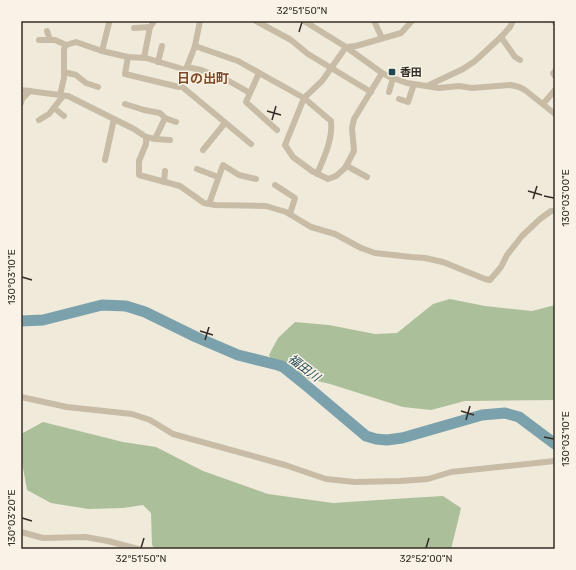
<svg xmlns="http://www.w3.org/2000/svg" width="576" height="570" font-family="Rubik,'Noto Sans JP',sans-serif">
<style>
.green{fill:#acbf9b}
.lines{fill:none;stroke-linecap:round;stroke-linejoin:round}
.river{stroke:#7aa1ac;stroke-width:11}
.minor{stroke:#c8bca7;stroke-width:6}
.ticks{fill:none;stroke:#342e27;stroke-width:1.5}
.poi-dot{fill:#1f4754;stroke:#f8f3e6;stroke-width:1.5}
.labels{text-anchor:middle;stroke-width:3;stroke-linejoin:round;paint-order:stroke}
.poi-label{font-size:11px;font-weight:bold;fill:#342e27;stroke:#f8f3e6;text-anchor:start}
.water-label{font-size:12px;font-style:italic;fill:#1f4754;stroke:#f8f3e6}
.quarter-label{font-size:13px;font-weight:bold;fill:#804b24;stroke:#f8f3e6}
.neatline{fill:none;stroke:#342e27;stroke-width:1.5}
.ticks-label{font-size:10px;text-anchor:middle;fill:#342e27}
</style>
<rect width="100%" height="100%" fill="#f0eada"/>
<!-- green -->
<g class="green">
<path d="M450 299 485 306 532 311 555 305V400L465 401 431 410 403 407 330 384 277 371 269 355 278 338 295 322 329 325 375 334 397 333 433 304Z"/>
<path d="M43 422 123 442 156 447 203 471 268 494 333 503 409 498 443 496 461 508 458 521 451 549H155L152 545 151 513 143 505 123 508 88 509 51 503 27 490 21 457V434Z"/>
</g>
<g class="lines">
<!-- river -->
<path class="river" d="M21 321 43 320 102 305 126 306 145 312 196 337 238 355 282 366 308 387 366 436 376 439 387 440 402 438 482 415 505 413 519 417 555 444"/>
<!-- minor -->
<g class="minor">
<path d="M256 21 291 40 308 54 371 92"/>
<path d="M304 21 346 47 382 73 390 77 407 83 439 88 459 86 472 88 511 85 519 87 525 90 555 114"/>
<path d="M374 21 382 38"/>
<path d="M554 21 555 23"/>
<path d="M134 28 150 27"/>
<path d="M47 31 50 40"/>
<path d="M501 37 515 57 520 60"/>
<path d="M39 40H55L66 45"/>
<path d="M195 46 238 61 304 98 322 81 346 47 356 46 401 33 412 21"/>
<path d="M102 51 109 23V21"/>
<path d="M128 57 125 74 179 87 184 77 188 64 195 46 200 21"/>
<path d="M144 58 150 27 153 23V21"/>
<path d="M158 62 162 46"/>
<path d="M187 67 201 70 227 80 250 93"/>
<path d="M555 71 553 73 555 76"/>
<path d="M64 72 76 75 86 83 98 87"/>
<path d="M259 73 246 102 277 130"/>
<path d="M180 85 251 144"/>
<path d="M427 86 463 69 475 61 501 37 510 27 513 21"/>
<path d="M21 90 68 96 134 129 146 137V144L139 161V175L180 186 204 203 215 205 266 206 286 212 311 227 335 234 361 248 375 253 411 257 425 258 443 262 485 279 490 280 501 267 507 255 522 236 540 219 551 211H555"/>
<path d="M389 92 393 78"/>
<path d="M60 95 64 78V49L66 45 76 42 102 51 128 57 146 58 186 70"/>
<path d="M399 99 408 102 414 84"/>
<path d="M21 103 22 99 30 91"/>
<path d="M125 104 144 110 160 113 165 118"/>
<path d="M543 104 555 90"/>
<path d="M54 108 64 116"/>
<path d="M39 120 49 114 63 96"/>
<path d="M146 137 155 139 165 118 176 122"/>
<path d="M155 139 170 140"/>
<path d="M203 150 225 123"/>
<path d="M105 160 114 119"/>
<path d="M347 166 367 177"/>
<path d="M197 169 218 177"/>
<path d="M317 174C324 158 333 139 331 121L304 98 285 145 293 157 312 171 328 179 336 176 345 168 354 151 352 128 354 119 382 73"/>
<path d="M164 182 165 171"/>
<path d="M275 185 295 198 290 214"/>
<path d="M209 204 223 165 239 175 256 179"/>
<path d="M21 397 67 407 132 414 150 420 173 434 285 465 326 479 355 482 400 481 428 479 451 472 555 461"/>
<path d="M21 532 43 538 85 537 108 541 138 549"/>
</g>
</g>
<!-- ticks -->
<path class="ticks" d="M299 32 302 22M267 111 281 115M272 120 276 106M528 191 542 195M544 196 554 198M533 199 537 186M22 277 32 280M200 331 213 335M205 340 209 327M461 411 474 415M466 420 470 406M544 437 554 439M22 518 32 521M141 548 144 538M426 548 429 538"/>
<!-- markers -->
<rect class="poi-dot" x="388" y="68" width="8" height="8" rx="2"/>
<g class="labels">
<!-- poi labels -->
<g class="poi-label">
<text x="400" y="76">香田</text>
</g>
<!-- water labels -->
<g class="water-label">
<text transform="translate(304 368) rotate(37)" y="4">福田川</text>
</g>
<!-- quarter labels -->
<g class="quarter-label">
<text x="203" y="83">日の出町</text>
</g>
</g>
<!-- border -->
<rect width="576" height="570" fill="none" stroke="#f8f3e6" stroke-width="44"/>
<rect x="22" y="22" width="532" height="526" class="neatline"/>
<g class="ticks-label">
<text x="302" y="14">32°51'50"N</text>
<text transform="translate(565 198) rotate(-90)" y="4">130°03'00"E</text>
<text transform="translate(11 277) rotate(-90)" y="4">130°03'10"E</text>
<text transform="translate(565 439) rotate(-90)" y="4">130°03'10"E</text>
<text transform="translate(11 518) rotate(-90)" y="4">130°03'20"E</text>
<text x="141" y="562">32°51'50"N</text>
<text x="426" y="562">32°52'00"N</text>
</g>
</svg>
